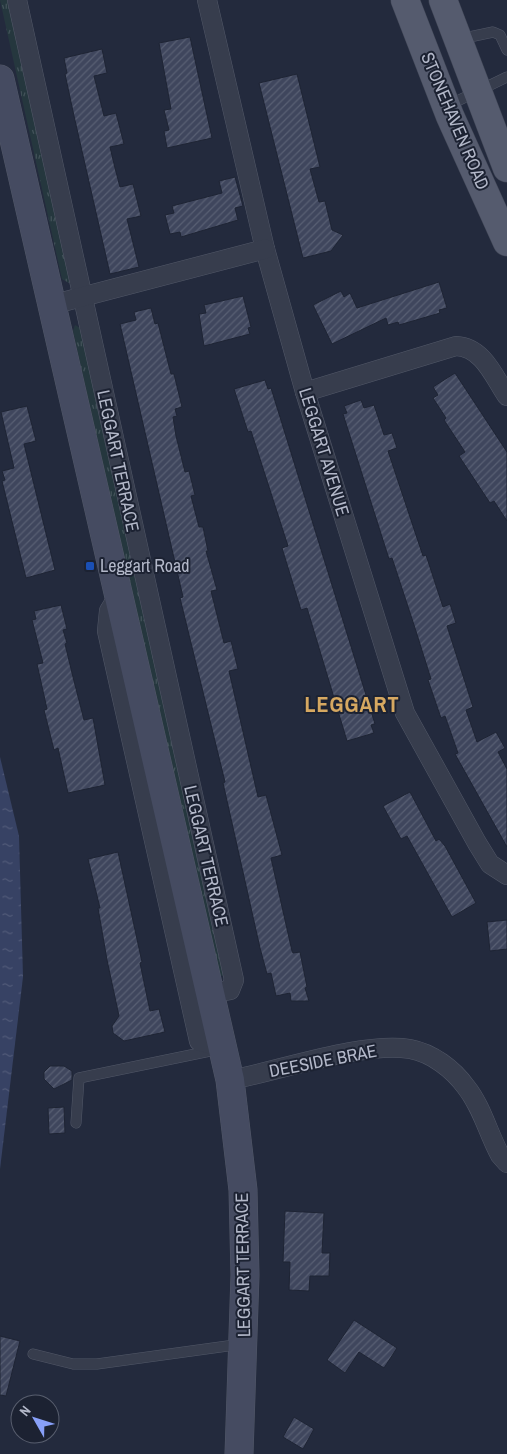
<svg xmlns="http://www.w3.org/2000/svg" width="507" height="1454" font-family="'Archivo Narrow',sans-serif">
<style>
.grass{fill:url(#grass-tufts)}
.water{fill:url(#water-ripples)}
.building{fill:url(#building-hatch);stroke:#1e2434}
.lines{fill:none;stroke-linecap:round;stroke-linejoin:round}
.service-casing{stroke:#525868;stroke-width:11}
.minor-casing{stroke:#525868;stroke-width:20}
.secondary-casing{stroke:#525868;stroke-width:29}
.primary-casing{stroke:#404656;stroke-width:29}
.service{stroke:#373d4d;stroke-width:10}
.minor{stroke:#373d4d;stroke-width:19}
.secondary{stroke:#454b61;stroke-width:28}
.primary{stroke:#555b6e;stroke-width:28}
.transit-dot{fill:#1a4fb4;stroke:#1c2232;stroke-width:2}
.labels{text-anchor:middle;stroke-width:4;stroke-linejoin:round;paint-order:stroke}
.street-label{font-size:18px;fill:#b3b8c9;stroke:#1c2232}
.poi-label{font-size:18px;fill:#b3b8c9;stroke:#1c2232;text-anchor:start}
.district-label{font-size:22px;font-weight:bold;letter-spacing:1px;fill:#d6a861;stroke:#1c2232}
</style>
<defs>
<pattern id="grass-tufts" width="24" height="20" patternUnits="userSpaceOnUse" patternTransform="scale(1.25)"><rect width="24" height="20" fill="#25373e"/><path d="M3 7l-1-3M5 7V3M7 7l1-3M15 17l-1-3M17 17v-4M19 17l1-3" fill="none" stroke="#425259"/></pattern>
<pattern id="water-ripples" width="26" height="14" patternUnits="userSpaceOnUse" patternTransform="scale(1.25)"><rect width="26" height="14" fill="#374264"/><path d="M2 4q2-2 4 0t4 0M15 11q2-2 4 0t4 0" fill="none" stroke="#525b79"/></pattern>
<pattern id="building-hatch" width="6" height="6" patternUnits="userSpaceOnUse" patternTransform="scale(1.25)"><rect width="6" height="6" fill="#3f465d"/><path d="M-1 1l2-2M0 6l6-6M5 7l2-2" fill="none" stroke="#585f73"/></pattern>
</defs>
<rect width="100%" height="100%" fill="#232a3d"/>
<!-- grass -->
<g class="grass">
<path d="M0 0H9L71 281 69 283 62 279Z"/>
<path d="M75 325 80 328 224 975 222 976 217 973 73 331Z"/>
</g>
<!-- water -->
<path class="water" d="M0 757 19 836 23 977 0 1169Z"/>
<!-- building -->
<g class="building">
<path d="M190 37 212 138 167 148 164 131 169 130 164 110 171 109 159 43Z"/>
<path d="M102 49 107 73 94 76 104 116 116 113 124 144 110 147 115 168 120 187 133 184 141 216 127 219 139 267 110 274 74 116 65 74 67 73 64 58Z"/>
<path d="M297 74 320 167 310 169 319 202 325 201 332 230 343 235 331 251 303 258 259 83Z"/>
<path d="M235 177 243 206 235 208 238 220 181 237 180 232 170 234 165 215 174 213 172 206 222 193 219 181Z"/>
<path d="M439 282 447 308 439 310 440 313 399 325 398 322 388 325 386 318 332 344 313 305 341 291 344 297 350 293 357 308Z"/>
<path d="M243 296 251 327 248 328 250 334 204 346 199 314 206 313 204 305Z"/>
<path d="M151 308 155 324 158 323 171 374H174L182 407 175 409 177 416 173 417 176 436 185 472 189 471 195 495 191 496 199 527H203L208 551H206L217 590 211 591 224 643 231 641 238 669 229 671 258 797 266 795 282 855 271 858 292 951 293 953 300 952 307 987 305 988 309 1001H291L290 993 276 996 271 973 267 974 260 948 223 783 225 782 180 598 183 597 120 324 136 320 134 312Z"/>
<path d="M455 373 507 452V521L494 501 490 503 459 456 465 452 444 420 446 418 433 398 438 395 433 387Z"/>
<path d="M265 380 268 389 271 388 375 724 371 725 374 733 347 741 307 608 301 610 282 548 288 546 251 431 248 432 234 389Z"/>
<path d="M361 400 364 408 374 405 384 435 392 433 397 448 388 451 423 556 426 555 443 607 450 604 456 623 447 626 473 707 466 710 477 742 496 732 505 748 498 752 507 769V847L455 754 458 753 445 716 441 718 428 680 431 679 414 625 392 558 389 559 343 414 347 413 344 406Z"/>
<path d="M27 406 36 441 24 444 55 570 26 578 2 481 5 480 2 471 14 468 1 412Z"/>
<path d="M61 605 67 629 63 630 67 643 65 644 73 677 84 720 93 718 105 785 68 793 58 748 54 750 44 710 47 709 37 664 43 663 32 620 36 619 34 611Z"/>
<path d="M410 792 436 841 439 839 445 846 476 903 452 917 407 836 401 839 383 806Z"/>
<path d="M118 852 142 962 140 963 150 1011 159 1009 165 1032 124 1041 113 1033 112 1026 119 1016 107 960 98 908H100L88 859Z"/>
<path d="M507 920V949L490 951 487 922Z"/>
<path d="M50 1066H64L72 1071V1080L54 1089 44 1079V1072Z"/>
<path d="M64 1107 65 1133 49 1134 48 1108Z"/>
<path d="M285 1211 324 1213 322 1253H330L329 1276H310L309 1291 289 1290 290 1262H283Z"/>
<path d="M354 1320 397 1348 384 1368 359 1352 345 1373 327 1360Z"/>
<path d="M0 1336 20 1341 6 1396 0 1395Z"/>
<path d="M294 1417 314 1429 303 1449 283 1437Z"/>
</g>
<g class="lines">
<!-- service casing -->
<g class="service-casing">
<g id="service">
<path d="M460 39 493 32 500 35 507 50"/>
<path d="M447 106 507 77"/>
<path d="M76 1123 79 1078 215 1050"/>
<path d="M33 1354 73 1364H97L242 1344"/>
</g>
</g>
<!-- minor casing -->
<g class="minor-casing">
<g id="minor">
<path d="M17 0 234 980 230 990 211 993"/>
<path d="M207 0 265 249 305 392 405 713 477 843 490 864 507 875"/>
<path d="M51 305 265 249"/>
<path d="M305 392 456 346C483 347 494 377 507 396"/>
<path d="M120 593 109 611 107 631 199 1041 223 1048"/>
<path d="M230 1080C279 1071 363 1041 410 1049 432 1053 453 1069 466 1087 482 1107 488 1133 500 1155L507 1163"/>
</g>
</g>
<!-- secondary casing -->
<g class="secondary-casing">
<path id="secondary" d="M0 79 230 1080 243 1190 245 1275 239 1454"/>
</g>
<!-- primary casing -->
<g class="primary-casing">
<g id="primary">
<path d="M405 0 450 116 507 242"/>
<path d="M443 0 507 168"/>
</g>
</g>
<!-- service -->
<use href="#service" class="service"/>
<!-- minor -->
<use href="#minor" class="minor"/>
<!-- secondary -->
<use href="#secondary" class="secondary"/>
<!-- primary -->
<use href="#primary" class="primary"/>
</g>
<!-- markers -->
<rect class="transit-dot" x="85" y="561" width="10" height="10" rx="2.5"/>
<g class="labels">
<!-- street labels -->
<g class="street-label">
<text transform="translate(455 121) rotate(67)" y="6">STONEHAVEN ROAD</text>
<text transform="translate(324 452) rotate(73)" y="6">LEGGART AVENUE</text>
<text transform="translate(118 461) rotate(78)" y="6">LEGGART TERRACE</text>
<text transform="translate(206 856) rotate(77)" y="6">LEGGART TERRACE</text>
<text transform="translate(323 1061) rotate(-11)" y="6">DEESIDE BRAE</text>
<text transform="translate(243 1265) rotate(-91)" y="6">LEGGART TERRACE</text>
</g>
<!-- poi labels -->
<g class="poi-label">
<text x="100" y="572">Leggart Road</text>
</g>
<!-- district labels -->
<g class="district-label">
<text x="352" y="712">LEGGART</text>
</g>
</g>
<!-- north arrow -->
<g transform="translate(35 1419) rotate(309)"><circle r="24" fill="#1c2232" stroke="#585e6e"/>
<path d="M0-4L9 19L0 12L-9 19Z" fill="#88a0f9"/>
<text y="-8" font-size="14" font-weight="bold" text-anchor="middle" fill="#b3b8c9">N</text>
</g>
</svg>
